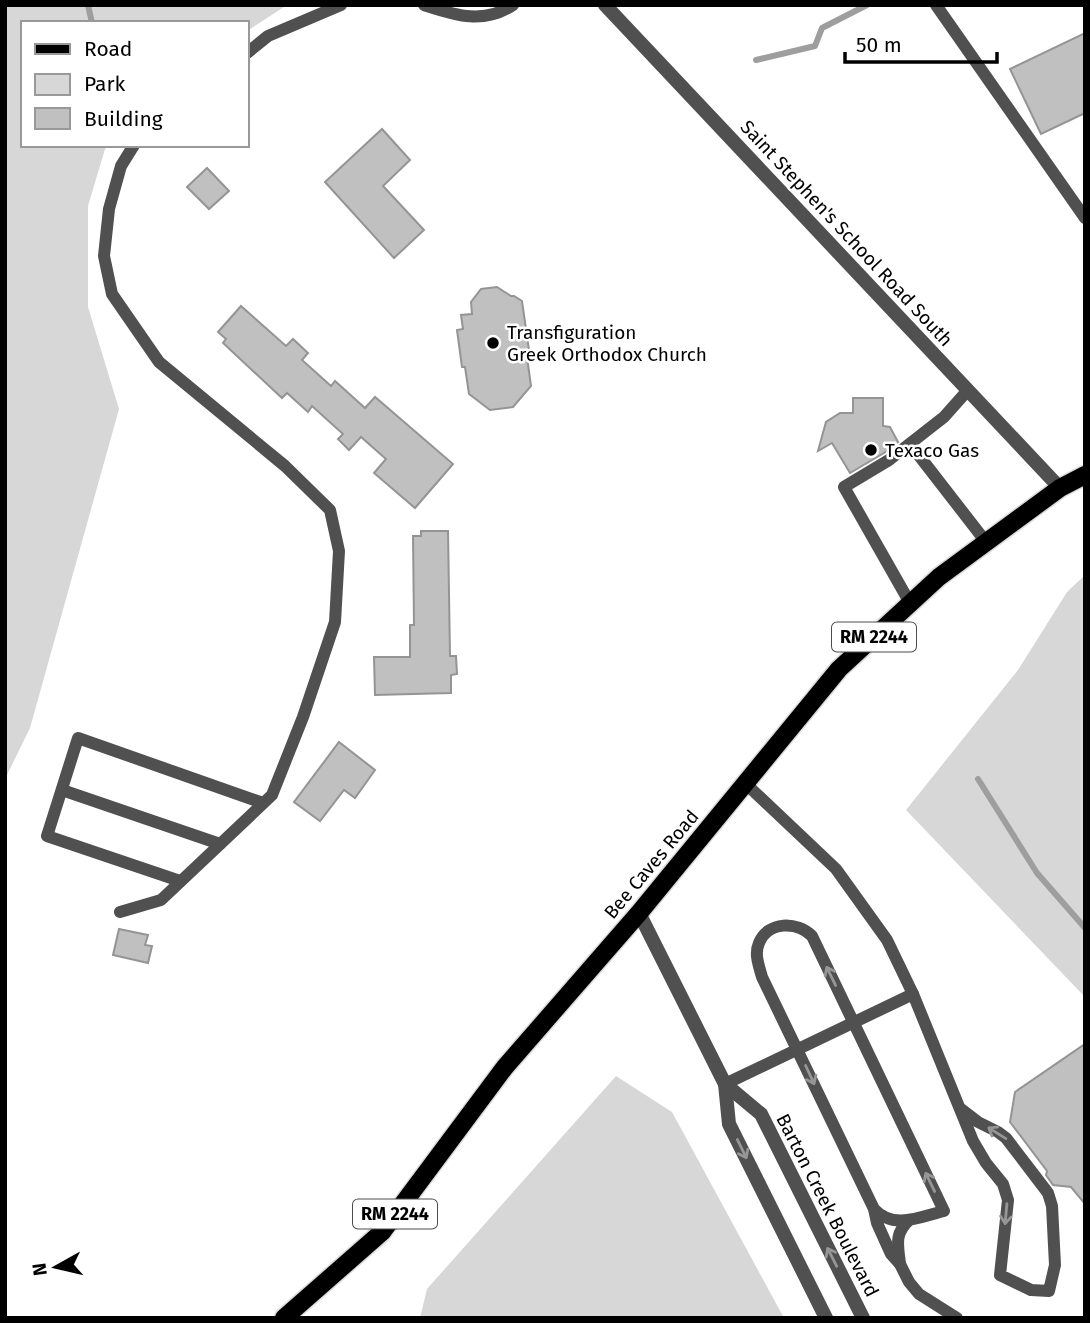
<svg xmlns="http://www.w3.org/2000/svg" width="1090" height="1323" font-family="'Fira Sans',sans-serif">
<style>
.green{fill:#d7d7d7}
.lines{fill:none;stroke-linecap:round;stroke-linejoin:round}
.stream{stroke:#9e9e9e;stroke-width:6}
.building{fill:#c0c0c0;stroke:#949494;stroke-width:2}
.primary-casing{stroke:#dbdbdb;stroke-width:21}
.service{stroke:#505050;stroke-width:12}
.minor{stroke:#505050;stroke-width:14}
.tertiary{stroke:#505050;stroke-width:14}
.primary{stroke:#000;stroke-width:18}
.oneway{stroke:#969696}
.poi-dot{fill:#000;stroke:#fff;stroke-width:2.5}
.labels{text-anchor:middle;stroke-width:5;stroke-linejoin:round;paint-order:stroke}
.shield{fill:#fff;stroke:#4c4c4c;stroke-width:2}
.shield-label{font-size:18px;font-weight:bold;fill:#000}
.street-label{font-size:19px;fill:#000;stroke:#fff}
.poi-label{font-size:19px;fill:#000;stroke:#fff;text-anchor:start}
</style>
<rect width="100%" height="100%" fill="#fff"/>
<!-- green -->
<g class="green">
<path d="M5 5H287L247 31V23H23V145H109L105 149 88 206V307L119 409 30 728 5 779Z"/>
<path d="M1085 575V997L906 810 1018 670 1067 592Z"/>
<path d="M616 1076 672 1112 784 1318H420L427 1289Z"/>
</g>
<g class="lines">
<!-- stream -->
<g class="stream">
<path d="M88 5 92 23"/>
<path d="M756 60 815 46 822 28 867 5"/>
<path d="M978 779 1037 873 1085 928"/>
</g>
</g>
<!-- building -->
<g class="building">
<path d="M1085 33V113L1041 134 1010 69Z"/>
<path d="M382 129 410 160 383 186 424 230 394 258 325 182Z"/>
<path d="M207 168 229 191 209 209 187 187Z"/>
<path d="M497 287 511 296H514L522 301 530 357H527L531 386 513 407 490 410 469 394 465 367H462L457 330 463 329 461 315 472 314 471 302 481 289Z"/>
<path d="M241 306 286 346 293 339 308 353 302 360 331 386 335 381 365 408 375 397 453 464 415 508 374 473 386 459 361 437 349 450 338 439 343 434 312 406 308 412 287 393 282 398 223 343 226 339 218 332Z"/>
<path d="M853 398H883V426L890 427 898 442 884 453 850 473 832 443 818 451 826 422 840 413H853Z"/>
<path d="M421 531H448L450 656H456L457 674 451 675V693L375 695 374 657H410V625H414L413 536H421Z"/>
<path d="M339 742 375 770 355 798 344 790 320 821 294 802Z"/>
<path d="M119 929 148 935 145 945 152 946 148 963 113 955Z"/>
<path d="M1085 1044V1204L1071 1187 1053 1185 1046 1175 1047 1171 1010 1122 1015 1092Z"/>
</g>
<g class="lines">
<!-- primary casing -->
<g class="primary-casing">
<path id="primary" d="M284 1318 382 1232 505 1067 639 913 839 669 939 577 1060 488 1085 475"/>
</g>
<!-- service -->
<g class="service">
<path d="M424 5C455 15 483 25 513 5"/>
<path d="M936 5 1085 218"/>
<path d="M247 53 268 36 341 5"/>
<path d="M910 444 986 542"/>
<path d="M910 603 844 487 889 460 944 417 968 390"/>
<path d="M745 783 836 869 887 940 913 994 973 1141 986 1163 1003 1184 1008 1200 1000 1275 1031 1290 1049 1291 1055 1265 1052 1206 1048 1193 1006 1138 998 1132 978 1122 961 1109"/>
<path d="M62 790 220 844"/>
<path d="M180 881 47 836 78 738 263 803"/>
<path d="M120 912 161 900 272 795 303 717 335 622 339 551 330 510 285 466 159 362 112 294 104 256 109 209 121 166 134 145"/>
<path d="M725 1084 913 994"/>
<path d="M874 1209C893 1230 920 1217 944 1211L812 936C797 921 768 921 759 943 754 954 759 966 762 977L874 1209 877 1223 891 1254 900 1264 909 1282 919 1294 957 1318"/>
<path d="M900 1264C898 1245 894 1234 909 1220"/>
</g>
<!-- minor -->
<path class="minor" d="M605 5 1060 488"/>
<!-- tertiary -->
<g class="tertiary">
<path d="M639 913 725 1084 729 1124 826 1318"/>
<path d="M725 1084 761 1114 863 1318"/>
</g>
<!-- primary -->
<use href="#primary" class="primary"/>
</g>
<!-- one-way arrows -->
<defs><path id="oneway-shaft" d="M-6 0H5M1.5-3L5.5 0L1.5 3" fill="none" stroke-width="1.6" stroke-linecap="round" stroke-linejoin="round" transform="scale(1.75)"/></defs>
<g class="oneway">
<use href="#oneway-shaft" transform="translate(831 976) rotate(-116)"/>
<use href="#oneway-shaft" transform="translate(810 1075) rotate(65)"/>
<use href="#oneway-shaft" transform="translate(997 1133) rotate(-148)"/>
<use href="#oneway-shaft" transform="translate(742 1149) rotate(64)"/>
<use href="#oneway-shaft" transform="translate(930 1182) rotate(-116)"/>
<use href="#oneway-shaft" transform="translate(1006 1214) rotate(95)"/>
<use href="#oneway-shaft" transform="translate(832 1257) rotate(-117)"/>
</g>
<!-- markers -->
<g class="poi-dot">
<circle cx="493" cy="343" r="7"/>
<circle cx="871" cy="450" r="7"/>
</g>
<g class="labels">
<!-- shield labels -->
<g class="shield">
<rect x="832" y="622.5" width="84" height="29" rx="5"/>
<rect x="353" y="1199.5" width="84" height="29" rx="5"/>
</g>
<g class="shield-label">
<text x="874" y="643">RM 2244</text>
<text x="395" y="1220">RM 2244</text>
</g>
<!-- street labels -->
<g class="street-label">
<text transform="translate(847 233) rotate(47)" y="7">Saint Stephen's School Road South</text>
<text transform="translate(651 864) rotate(-50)" y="7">Bee Caves Road</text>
<text transform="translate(828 1205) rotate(63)" y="7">Barton Creek Boulevard</text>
</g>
<!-- poi labels -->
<g class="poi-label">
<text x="507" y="339">Transfiguration<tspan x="507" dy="22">Greek Orthodox Church</tspan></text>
<text x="885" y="457">Texaco Gas</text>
</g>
</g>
<!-- border -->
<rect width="1090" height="1323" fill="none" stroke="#000000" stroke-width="14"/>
<!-- legend -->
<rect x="21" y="21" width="228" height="126" fill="#ffffff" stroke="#999999" stroke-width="2"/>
<rect x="35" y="44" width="35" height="10" fill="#000000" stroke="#999999" stroke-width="2"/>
<text x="84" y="56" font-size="21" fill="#000000">Road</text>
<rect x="35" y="74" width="35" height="21" fill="#d7d7d7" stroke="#999999" stroke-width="2"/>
<text x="84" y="91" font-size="21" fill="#000000">Park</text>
<rect x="35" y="108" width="35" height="21" fill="#c0c0c0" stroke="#999999" stroke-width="2"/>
<text x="84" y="126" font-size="21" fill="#000000">Building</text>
<!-- north arrow -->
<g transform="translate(56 1267) rotate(262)" stroke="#ffffff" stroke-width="5" paint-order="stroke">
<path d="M0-5L12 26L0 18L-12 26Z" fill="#000000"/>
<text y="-10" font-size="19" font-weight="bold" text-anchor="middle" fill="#000000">N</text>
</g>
<!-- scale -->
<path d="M845 52v10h152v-10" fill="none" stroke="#000000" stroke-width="3.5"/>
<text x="856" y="52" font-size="21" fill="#000000" stroke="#ffffff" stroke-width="5" paint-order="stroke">50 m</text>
</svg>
